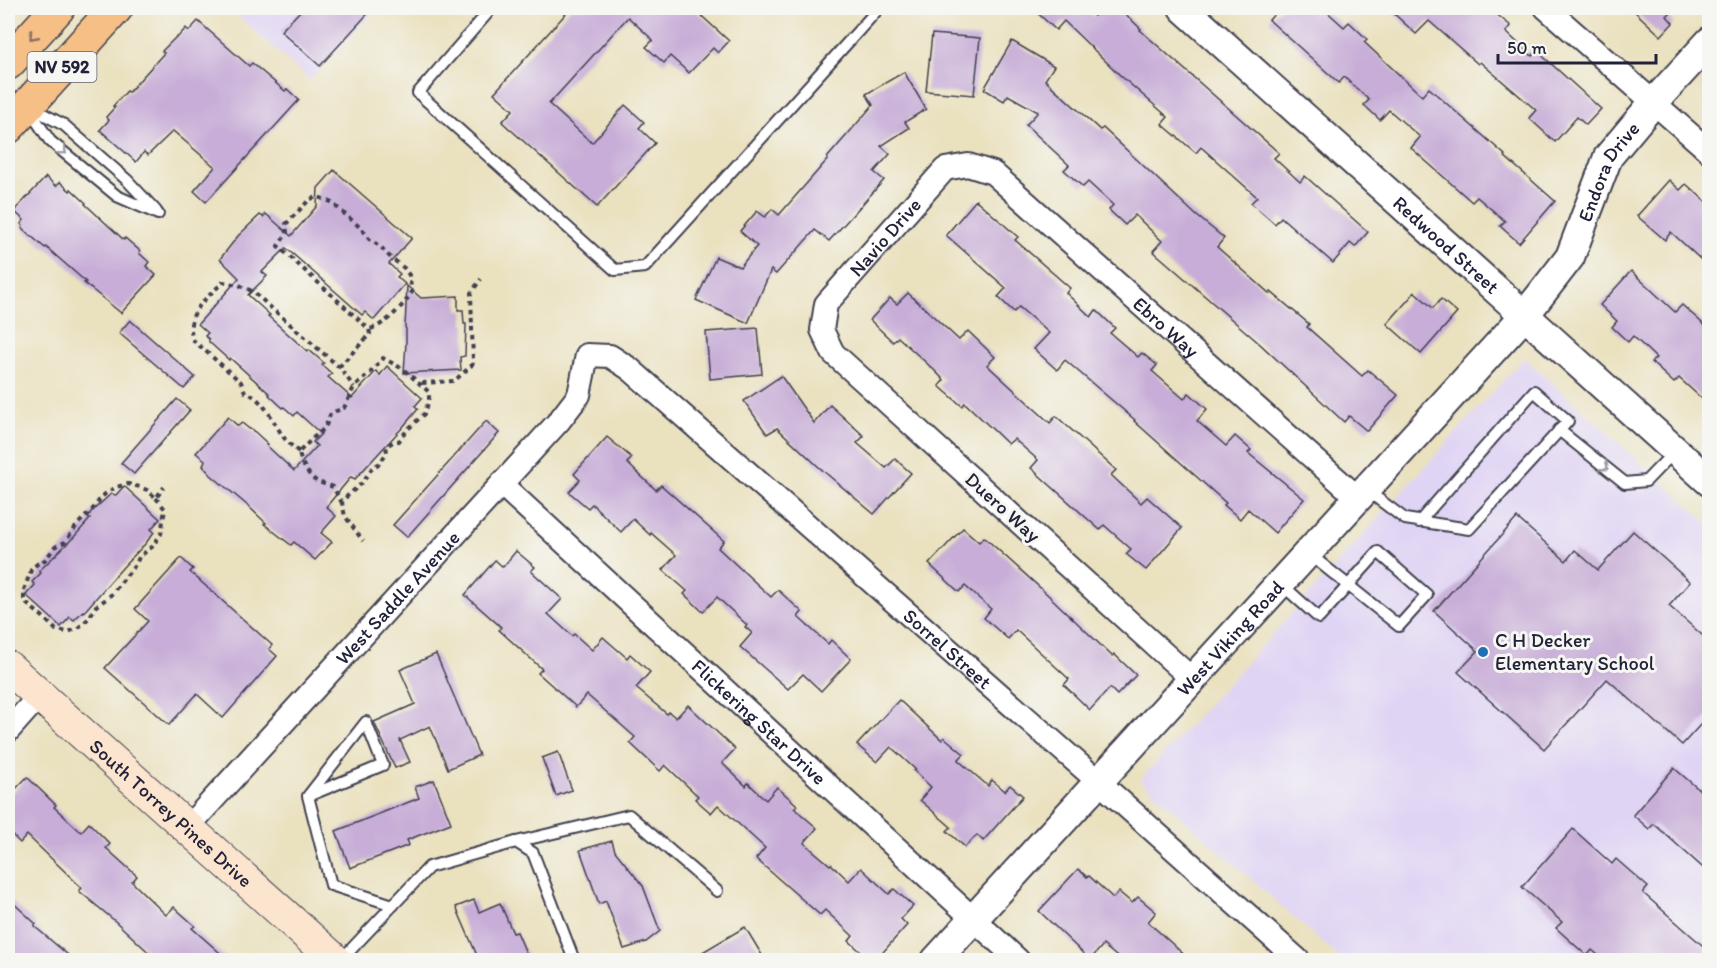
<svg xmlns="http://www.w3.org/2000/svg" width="1717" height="968" font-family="Itim,sans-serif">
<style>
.built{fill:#e0d4f4}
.building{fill:#c7add7}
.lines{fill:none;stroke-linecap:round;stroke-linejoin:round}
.service-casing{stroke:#403f4f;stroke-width:14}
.minor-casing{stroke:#403f4f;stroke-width:26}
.tertiary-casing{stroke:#403f4f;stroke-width:32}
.secondary-casing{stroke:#403f4f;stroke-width:34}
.primary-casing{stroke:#403f4f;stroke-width:36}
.path{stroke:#403f4f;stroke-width:4;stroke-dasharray:4.5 4.5;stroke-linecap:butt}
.service{stroke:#fff;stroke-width:10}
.minor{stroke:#fff;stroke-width:22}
.tertiary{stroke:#fff;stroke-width:28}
.secondary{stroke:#fbe5cf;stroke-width:32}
.primary{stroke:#f5bf86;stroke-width:33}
.oneway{stroke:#8c7060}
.oneway2{stroke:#9c9ca7}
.poi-dot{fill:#1f6fb2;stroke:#f6f6f2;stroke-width:2}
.labels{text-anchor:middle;stroke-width:6;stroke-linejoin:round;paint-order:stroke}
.shield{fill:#f6f6f2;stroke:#626272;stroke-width:1.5}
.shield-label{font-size:18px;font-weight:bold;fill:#22223b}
.street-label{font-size:20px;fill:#22223b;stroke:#f6f6f2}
.poi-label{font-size:20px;fill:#22223b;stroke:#f6f6f2;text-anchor:start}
</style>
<rect width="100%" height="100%" fill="#f6f6f2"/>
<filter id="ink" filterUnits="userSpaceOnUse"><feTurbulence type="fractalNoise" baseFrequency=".0167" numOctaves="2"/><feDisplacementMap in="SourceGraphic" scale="12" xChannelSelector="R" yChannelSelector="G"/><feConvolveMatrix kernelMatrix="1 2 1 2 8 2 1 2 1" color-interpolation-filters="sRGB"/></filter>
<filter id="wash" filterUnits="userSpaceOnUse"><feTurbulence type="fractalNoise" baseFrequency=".008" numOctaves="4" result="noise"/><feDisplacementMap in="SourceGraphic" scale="24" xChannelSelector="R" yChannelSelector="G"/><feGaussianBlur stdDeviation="1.35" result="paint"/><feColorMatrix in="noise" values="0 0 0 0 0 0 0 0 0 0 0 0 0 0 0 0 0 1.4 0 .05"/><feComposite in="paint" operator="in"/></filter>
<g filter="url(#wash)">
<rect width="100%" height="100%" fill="#eae1bf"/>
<!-- built -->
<g class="built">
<path d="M229 8H377L310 80Z"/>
<path d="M1524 358 1709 524V960H1342L1140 780Z"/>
</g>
<g id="blocks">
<!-- building -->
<g class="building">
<path d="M303 8H373L320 66 281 31Z"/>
<path d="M571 8H693L729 41 718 53 713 48 689 73 670 56 664 63 646 47 653 40 628 17 549 104 592 143 625 105 644 122 639 128 655 143 597 207 502 122 513 110 494 93Z"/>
<path d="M1032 8H1085L1094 16 1102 8H1119L1141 29 1140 30 1279 153 1274 158 1300 182 1305 176 1368 232 1355 247 1350 243 1333 263 1281 217 1275 224 1251 203 1257 197 1201 147 1196 153 1162 124 1168 117 1122 77 1064 21 1056 30Z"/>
<path d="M1280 8H1323L1344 27 1349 22 1367 39 1364 42 1422 96 1429 88 1505 155 1504 156 1555 201 1519 243 1500 226 1505 221 1477 197 1472 202 1411 148 1420 137 1389 110 1380 120 1364 105 1369 100 1344 77 1339 83 1269 20Z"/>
<path d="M1388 8H1489L1511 26 1506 32 1532 56 1537 51 1601 109 1586 125 1577 117 1555 142 1529 118 1536 110 1480 62 1478 64 1429 21 1416 34Z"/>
<path d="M1631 8H1675L1667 16 1673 23 1661 36Z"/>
<path d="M198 21 249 66 252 63 285 91 287 89 299 100 206 202 194 191 215 167 173 131 148 155 144 152 136 162 100 130 109 120 106 117 115 107 113 106 127 91 129 92 164 53 162 51 176 37 177 38 186 28 189 31Z"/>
<path d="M932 34 980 38 974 95 926 91Z"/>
<path d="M1012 41 1054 66 1045 80 1100 130 1103 128 1197 216 1224 238 1217 247 1270 294 1271 292 1309 324 1307 327 1362 376 1368 370 1398 395 1367 431 1349 416 1344 422 1260 344 1153 251 1162 241 1135 215 1125 225 1109 210 1113 205 1088 182 1083 187 1064 170 1069 165 1026 125 1038 112 1008 95 1004 101 984 89Z"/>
<path d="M904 72 926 109 905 122 909 128 881 146 890 154 874 172 884 180 829 241 815 230 776 274 771 270 748 323 696 300 716 257 740 267 757 246 740 231 757 211 765 217 772 209 779 215 828 159 827 158 873 105 866 94Z"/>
<path d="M334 170 412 238 389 264 400 274 397 277 405 284 374 320 365 312 362 315 286 248 262 272 267 276 248 295 270 315 268 316 307 351 309 350 324 363 322 365 332 374 328 377 352 398 376 371 380 375 387 366 422 398 415 406 418 409 402 428 355 479 351 477 326 507 336 516 321 533 332 542 315 560 294 542 291 545 264 524 266 523 247 505 211 475 203 466 205 460 196 453 228 417 238 426 242 423 248 428 255 432 268 444 266 445 294 471 317 446 313 442 321 434 297 412 294 416 284 407 283 408 269 395 270 394 230 358 229 360 209 342V339L205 336 208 333 198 324 239 278 220 259 238 236 260 215 263 217 266 214 291 236 317 206 318 188Z"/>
<path d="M46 177 56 186 60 182 70 191 71 189 86 203 85 204 124 240 125 238 140 251 139 253 149 262 146 266 156 275 121 313 84 283 86 282 46 247 45 248 22 228 23 226 21 224 24 220 14 211Z"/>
<path d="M1669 180 1680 190 1686 184 1710 205V268L1671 232 1665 240 1637 216Z"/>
<path d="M976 200 1018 237 1015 240 1070 288 1066 293 1091 317 1096 310 1115 328 1110 333 1138 357 1142 353 1157 365 1152 371 1184 399 1189 393 1207 409 1197 421 1226 446 1235 436 1251 450 1248 453 1304 499 1275 533 1248 509 1240 519 1224 505 1226 503 1134 421 1135 420 1065 360 1057 370 1034 349 1049 333 1019 307 1014 312 998 297 1006 288 946 235Z"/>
<path d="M1631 271 1675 312 1682 305 1710 330V406L1679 378 1674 383 1651 362 1656 358 1633 336 1628 342 1612 327 1617 321 1600 305Z"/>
<path d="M407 286 421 298 458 296V310H463L464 324H466L465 356 460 357 461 370 404 373 406 343V329L405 327Z"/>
<path d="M1415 292 1433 308 1441 299 1457 313 1421 354 1387 324Z"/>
<path d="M908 293 959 340 968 331 995 357 987 365 1050 423 1056 416 1116 470 1111 475 1141 503 1147 497 1182 528 1146 570 1126 554 1131 549 1104 525 1100 530 1031 468 1038 460 1014 439 1008 444 965 403 962 406 939 386 944 380 933 369 898 337 893 342 870 320 890 298 897 304Z"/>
<path d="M130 320 195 377 184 389 119 333Z"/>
<path d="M758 328 762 374 710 379 706 332Z"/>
<path d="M781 376 814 423 830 405 864 436 857 443 886 468 895 459 911 473 874 514 821 469 777 428 767 434 744 401Z"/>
<path d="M177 399 190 410 134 474 121 463Z"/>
<path d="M486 421 499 433 407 537 393 525Z"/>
<path d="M607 437 632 458 627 463 656 490 661 485 724 541 718 548 771 597 778 590 802 612 798 617 828 644 831 640 851 659 821 691 803 674 788 689 740 647 752 633 745 627 747 625 717 597 703 612 684 594 687 591 663 570 676 555 651 533 650 535 633 519 621 532 592 504 588 508 569 492 580 480 574 474Z"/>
<path d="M124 486 160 519 151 529 154 532 146 543 123 567 84 612 83 611 74 620 70 617 61 627 26 595 35 585 32 582 41 573 39 571 74 537 90 519 88 518 91 512 111 494 116 495Z"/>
<path d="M1517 518 1566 561 1575 550 1598 570 1633 531 1690 582 1669 606 1710 642V714L1682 745 1607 679 1544 749 1458 672 1478 651 1434 611Z"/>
<path d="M963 528 979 542 984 537 1047 594 1112 656 1114 654 1136 675 1117 695 1110 688 1090 710 1064 685 1069 679 1016 630 1008 639 984 618 991 609 965 586 959 592 929 564Z"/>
<path d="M516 551 535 567 531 571 562 599 548 614 572 636 574 634 592 650 603 637 627 658 630 654 650 672 636 688 667 714 669 712 676 718 688 705 735 749 722 763 746 786 748 783 766 800 777 787 797 805 794 808 817 828 804 843 830 865 831 864 849 881 861 868 889 894 894 889 913 906 901 919 907 925 876 960H870L849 941 853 936 825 910 820 915 756 859 765 848 718 805 711 813 695 799 698 796 665 765 660 771 630 743 635 737 587 695 576 707 538 673 542 669 499 630 501 627 465 595 495 560 503 567Z"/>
<path d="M181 558 193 569 190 572 272 645 269 649 277 656 223 718 197 694 169 725 105 668 148 621 135 609Z"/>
<path d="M436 654 479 755 448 769 430 726 400 740 410 762 395 768 374 722 415 704 400 670Z"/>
<path d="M899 700 942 740 944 737 964 754 958 760 988 786 992 780 1005 791 1010 785 1023 796 983 841 977 835 965 847 947 831 951 827 920 800 931 787 914 771 916 770 891 747 877 762 857 745Z"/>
<path d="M558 752 572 790 556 796 542 758Z"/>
<path d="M1674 768 1710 799V874L1654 824 1649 829 1633 815Z"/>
<path d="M27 777 56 805 54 807 81 832 89 823 110 844 106 848 137 876 132 882 166 915 174 907 195 926 192 928 228 960H157L115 921 79 891 82 888 27 835 20 843 8 831V797Z"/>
<path d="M434 780 451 823 407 840 409 845 350 868 336 831 419 798 415 787Z"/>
<path d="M1573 829 1612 864 1616 859 1648 887 1643 893 1710 952V960H1604L1592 950 1587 956 1556 928 1562 922 1522 887Z"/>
<path d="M612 841 615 851 643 886 660 931 646 942 624 949 606 901 599 904 580 850Z"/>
<path d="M1078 869 1087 877 1089 876 1113 898 1119 892 1132 903 1138 897 1156 912 1148 922 1190 960H1121L1103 945 1090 960 1039 911Z"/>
<path d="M8 898 36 924 34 926 74 960H8Z"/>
<path d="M474 900 479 912 500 903 513 933 517 932 529 960H479L456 907Z"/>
<path d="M745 927 765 960H689Z"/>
</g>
</g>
</g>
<g filter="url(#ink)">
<use href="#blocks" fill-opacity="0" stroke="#403f4f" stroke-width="1.5"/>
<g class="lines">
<!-- service casing -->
<g class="service-casing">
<g id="service">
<path d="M492 8 418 93 615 270 645 267 879 8"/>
<path d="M30 107 64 125 127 180 156 211"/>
<path d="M28 108 50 141 117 196 158 214"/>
<path d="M1559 430 1625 483 1646 481 1675 451"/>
<path d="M1365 489 1405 519 1469 529 1568 421 1534 391 1419 522"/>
<path d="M1280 583 1319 618 1378 552 1427 595 1399 626 1308 553"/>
<path d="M308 796 383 765 366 722 308 796 331 885 393 905"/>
<path d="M516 842 629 815 717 891"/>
<path d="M341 960 429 867 516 842 533 853 574 960"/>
</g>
</g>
<!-- minor casing -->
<g class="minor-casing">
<g id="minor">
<path d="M1546 8 1710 152"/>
<path id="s1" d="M501 484 1018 960"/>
<path id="s2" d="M1192 679 833 353 822 330 826 304 945 169 968 165 993 173 1358 498"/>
<path d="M8 731 39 696"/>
<path id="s3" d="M187 828 559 421 579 395 587 355 610 356 630 369 1099 782 1298 960"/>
</g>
</g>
<!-- tertiary casing -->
<g class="tertiary-casing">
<g id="tertiary">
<path id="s4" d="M1183 8 1710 482"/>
<path id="s5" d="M936 960 1525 315 1570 257 1608 157 1654 102 1710 41"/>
</g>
</g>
<!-- secondary casing -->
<g class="secondary-casing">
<g id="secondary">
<path id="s6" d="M8 667 335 960"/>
</g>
</g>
<!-- primary casing -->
<g class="primary-casing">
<g id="primary">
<path d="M8 63 58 8"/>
<path d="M8 127 116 8"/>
</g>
</g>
<!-- path -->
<g class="path">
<path d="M339 367 370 334 369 329 278 246 287 233 286 224 310 199 318 197 331 202 363 230 369 239 381 247 389 256 404 268 409 275 412 292C405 304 384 327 369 329"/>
<path d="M422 383 454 381 471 366 473 363 471 293 481 279"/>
<path d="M299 452C294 448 289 444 285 439 273 423 266 400 245 392L241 382 194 341C182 315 207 298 223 282L239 285 252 291 339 367 354 387"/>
<path d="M156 498 165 509 161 534 152 547 139 557 136 564 109 597 96 606 89 618 78 628 68 632 56 630 42 616 27 604 24 599V590L31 570 37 564 45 560 55 547 65 542 78 524 93 509 100 499 105 494 116 487 128 484 140 487 147 490 156 498 164 487"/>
<path d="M342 503 333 487C329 485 323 484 318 482 309 477 300 462 299 452L314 437 325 428 330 415 336 411 344 408 354 387 371 372 383 358 403 369 429 392V401L424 414 407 430 399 441 393 442 386 446 387 452 380 463 372 468 362 483 344 499 342 503 345 516 363 541"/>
</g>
<!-- service -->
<use href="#service" class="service"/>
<!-- minor -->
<use href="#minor" class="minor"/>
<!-- tertiary -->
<use href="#tertiary" class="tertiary"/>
<!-- secondary -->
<use href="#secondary" class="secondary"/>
<!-- primary -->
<use href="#primary" class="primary"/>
</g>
<!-- one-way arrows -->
<defs><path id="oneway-chevron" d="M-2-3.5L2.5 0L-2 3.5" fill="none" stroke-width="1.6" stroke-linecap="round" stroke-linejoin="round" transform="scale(1.5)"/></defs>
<use class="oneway" href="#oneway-chevron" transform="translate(33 36) rotate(132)"/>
<g class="oneway2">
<use href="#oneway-chevron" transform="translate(63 151) rotate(40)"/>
<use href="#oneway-chevron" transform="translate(1605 467) rotate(39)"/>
</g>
</g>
<!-- markers -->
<circle class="poi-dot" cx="1483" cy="652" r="6"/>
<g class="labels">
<!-- shield labels -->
<rect class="shield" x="27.5" y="52" width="69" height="30" rx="4.5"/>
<g class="shield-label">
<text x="62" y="73">NV 592</text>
</g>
<!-- street labels -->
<g class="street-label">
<text dy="7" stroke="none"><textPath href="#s5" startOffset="1041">Endora Drive</textPath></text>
<text dy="7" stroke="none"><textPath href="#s2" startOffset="626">Navio Drive</textPath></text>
<text dy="7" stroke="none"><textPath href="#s4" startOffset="354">Redwood Street</textPath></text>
<text dy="7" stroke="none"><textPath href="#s2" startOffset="998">Ebro Way</textPath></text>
<text transform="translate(1003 507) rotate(42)" y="7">Duero Way</text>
<text dy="7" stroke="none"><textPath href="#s3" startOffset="312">West Saddle Avenue</textPath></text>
<text dy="7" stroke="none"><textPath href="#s5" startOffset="436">West Viking Road</textPath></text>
<text dy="7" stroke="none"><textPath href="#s3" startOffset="1095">Sorrel Street</textPath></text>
<text dy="7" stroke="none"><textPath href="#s1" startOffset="351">Flickering Star Drive</textPath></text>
<text dy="7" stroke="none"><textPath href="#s6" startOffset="219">South Torrey Pines Drive</textPath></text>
</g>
<!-- poi labels -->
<g class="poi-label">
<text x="1495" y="647">C H Decker<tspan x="1495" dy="23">Elementary School</tspan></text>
</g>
</g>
<!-- margin -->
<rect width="1717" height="968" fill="none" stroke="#f6f6f2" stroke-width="30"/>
<!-- scale -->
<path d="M1498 54v9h158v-9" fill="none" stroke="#22223b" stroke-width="3"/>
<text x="1507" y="54" font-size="18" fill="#22223b" stroke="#f6f6f2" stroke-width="4.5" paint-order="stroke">50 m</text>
</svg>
